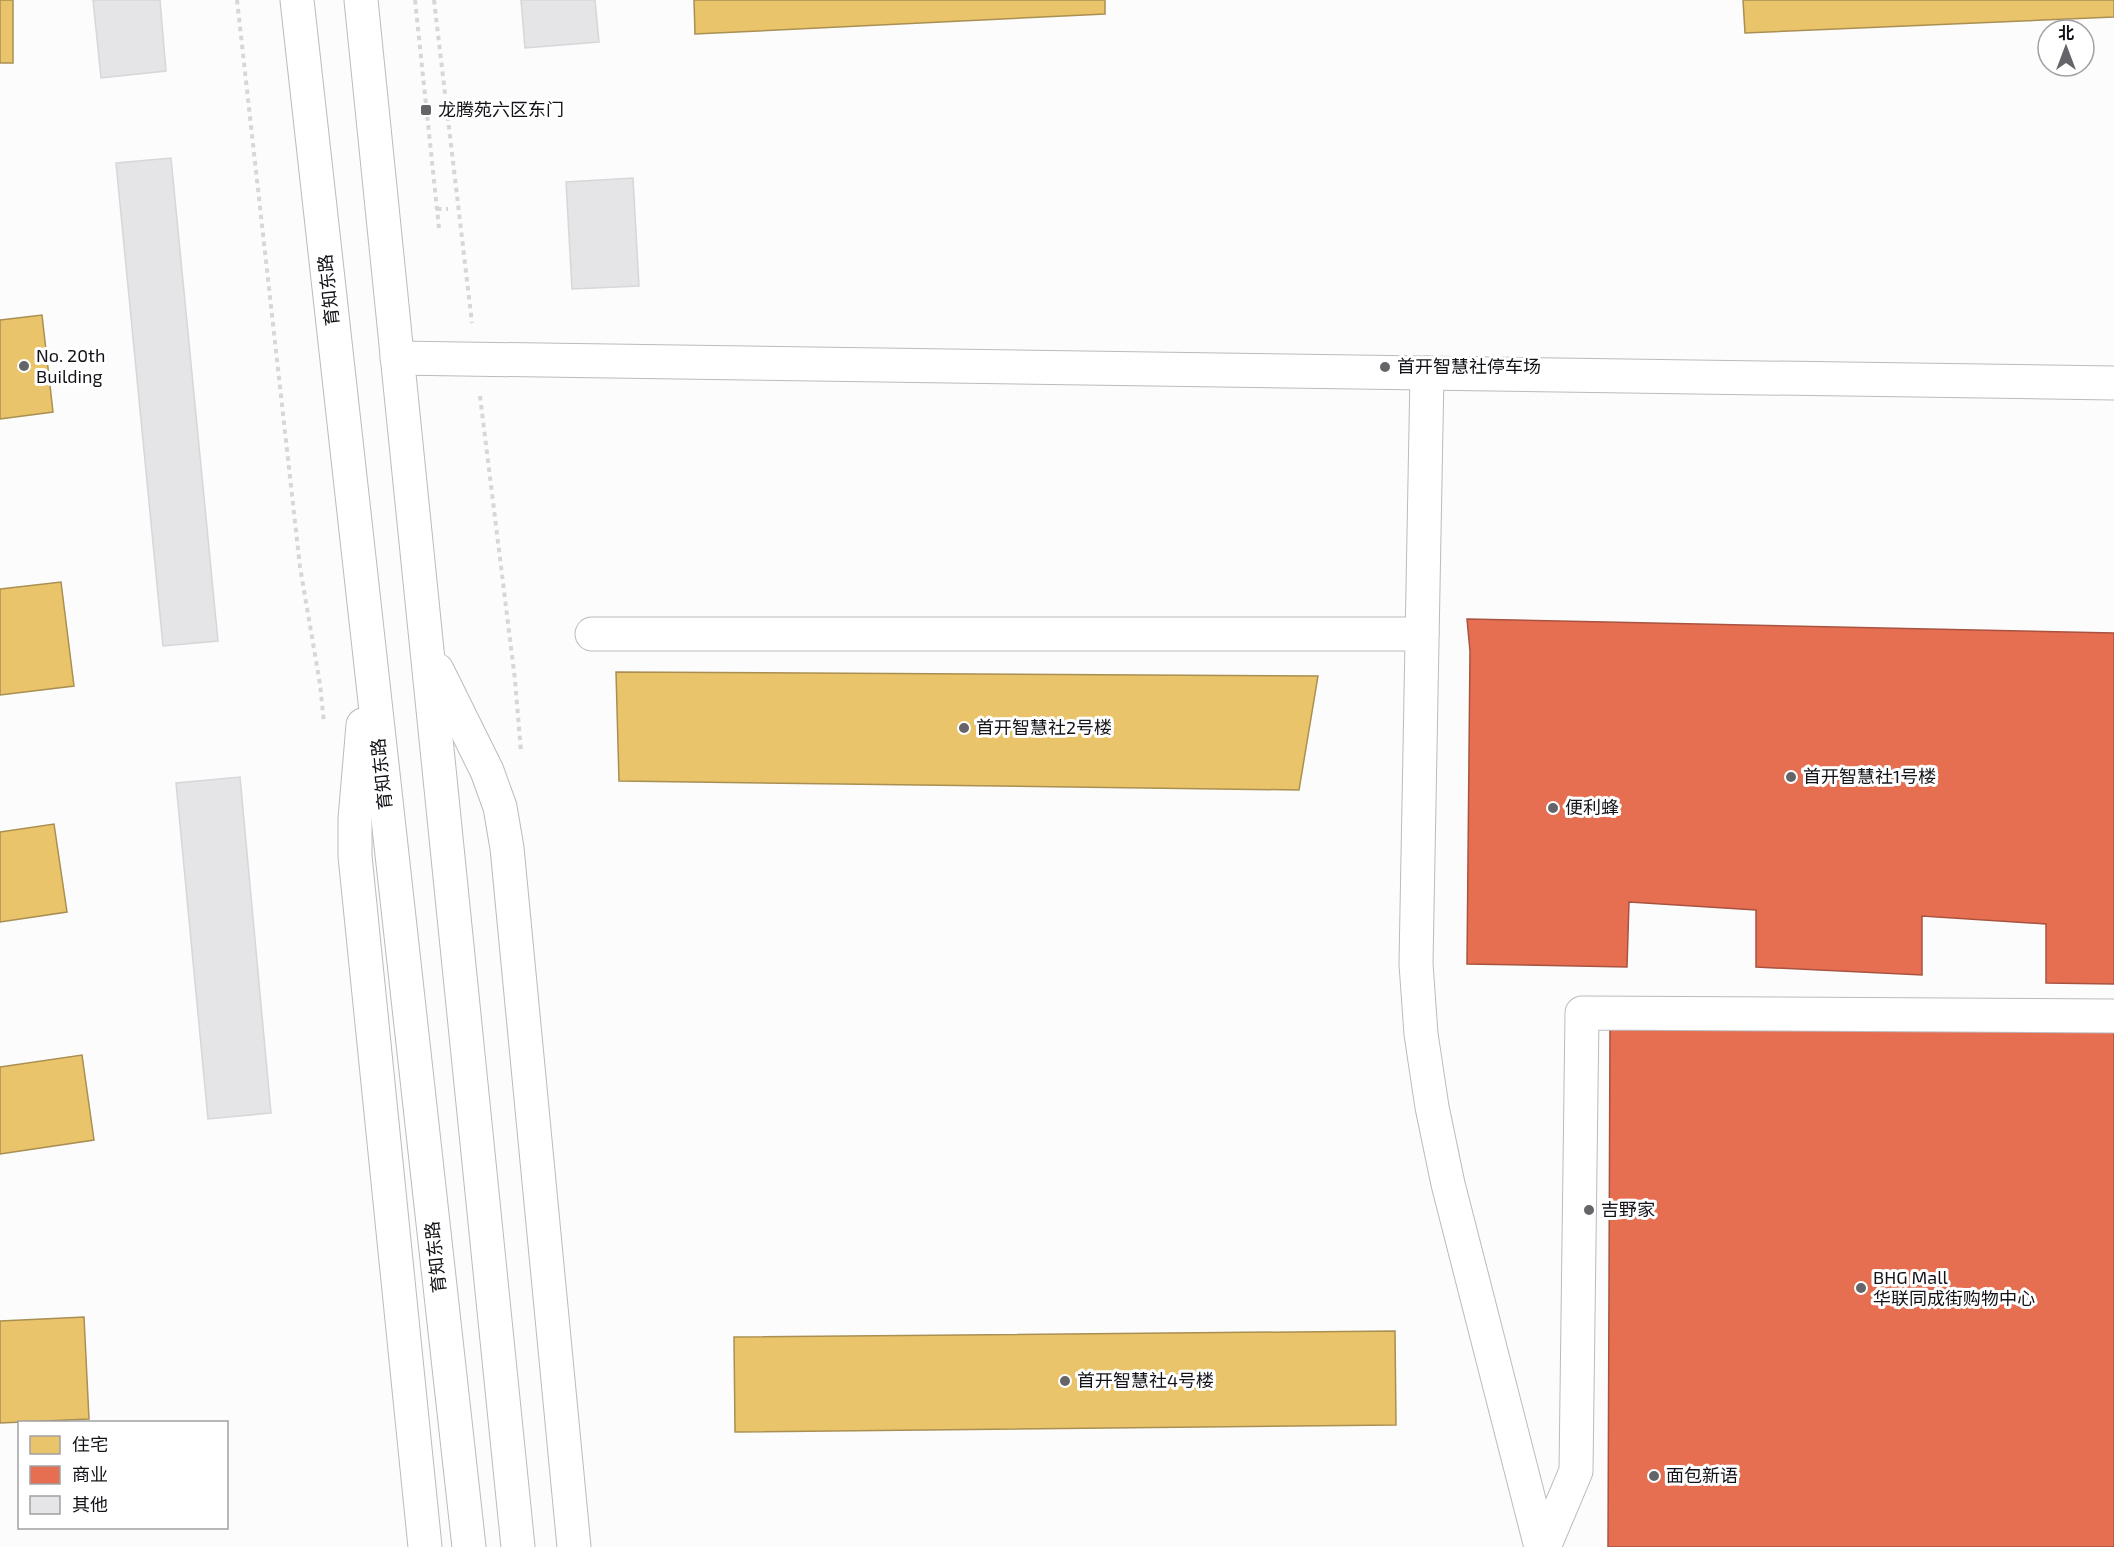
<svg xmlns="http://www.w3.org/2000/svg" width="2114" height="1547" font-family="'Exo 2','Noto Sans SC',sans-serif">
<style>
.homes{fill:#e9c46a;stroke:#a98f51;stroke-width:1.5}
.shops{fill:#e76f51;stroke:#a85340;stroke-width:1.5}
.building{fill:#e5e4e7;stroke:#d7d6d9;stroke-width:1.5}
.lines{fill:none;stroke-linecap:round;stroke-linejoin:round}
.minor-casing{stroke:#bbbabe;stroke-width:35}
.major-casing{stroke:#bbbabe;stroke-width:35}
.path{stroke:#d7d7d7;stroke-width:4;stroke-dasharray:4.5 4.5;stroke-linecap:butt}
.minor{stroke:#fff;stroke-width:33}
.major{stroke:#fff;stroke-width:33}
.poi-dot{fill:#656468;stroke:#fff;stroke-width:2}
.labels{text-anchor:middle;stroke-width:6;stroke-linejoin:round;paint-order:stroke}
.poi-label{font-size:18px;fill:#141218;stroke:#fff;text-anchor:start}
.street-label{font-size:18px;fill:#141218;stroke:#fff}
</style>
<rect width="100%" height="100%" fill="#fcfcfd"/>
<!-- homes -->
<g class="homes">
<rect x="0" y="0" width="13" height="63"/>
<path d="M694 0H1105V14L695 34Z"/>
<path d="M1743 0H2114V17L1745 33Z"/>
<path d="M42 315 53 412 0 419V320Z"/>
<path d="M61 582 74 686 0 695V589Z"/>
<path d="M616 672 1318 676 1299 790 619 781Z"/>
<path d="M54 824 67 912 0 922V832Z"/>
<path d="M82 1055 94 1140 0 1154V1067Z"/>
<path d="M84 1317 89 1419 0 1423V1321Z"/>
<path d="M1395 1331 1396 1425 735 1432 734 1337Z"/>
</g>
<!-- shops -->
<g class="shops">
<path d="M1467 619 2114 633V984L2046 983V924L1922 916V975L1756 967V910L1629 902 1627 967 1467 964 1470 651Z"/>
<path d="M1610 1027 2114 1029V1547H1608Z"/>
</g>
<!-- building -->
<g class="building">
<path d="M93 0H160L166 71 101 78Z"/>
<path d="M521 0H595L599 42 525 48Z"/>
<path d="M171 158 218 641 163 646 116 163Z"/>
<path d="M633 178 639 286 572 289 566 182Z"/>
<path d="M240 777 271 1113 208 1119 176 783Z"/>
</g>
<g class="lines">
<!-- minor casing -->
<g class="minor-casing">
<g id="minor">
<path d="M397 358 2114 383"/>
<path d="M1427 373 1416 964 1421 1034 1432 1107 1448 1184 1541 1547"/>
<path d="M592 634H1422"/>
<path d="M1544 1547 1576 1471 1582 1013 2114 1016"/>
</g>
</g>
<!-- major casing -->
<g class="major-casing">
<g id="major">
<path d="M297 0 469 1547"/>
<path d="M361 0 518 1547"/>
<path d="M437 670 487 771 500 807 507 848 574 1547"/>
<path d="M363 725 355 819V856L425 1547"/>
</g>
</g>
<!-- path -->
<g class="path">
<path d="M237 0 300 567 320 684 324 723"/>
<path d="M415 0 439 228"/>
<path d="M434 0 472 323"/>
<path d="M437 209H448"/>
<path d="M480 396 515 680 521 752"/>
</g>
<!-- minor -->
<use href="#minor" class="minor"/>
<!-- major -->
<use href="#major" class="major"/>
</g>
<!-- markers -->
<g class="poi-dot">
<rect x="420" y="104" width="12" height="12" rx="3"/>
<circle cx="24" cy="366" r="6"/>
<circle cx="1385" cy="367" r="6"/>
<circle cx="964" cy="728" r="6"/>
<circle cx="1791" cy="777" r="6"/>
<circle cx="1553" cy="808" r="6"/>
<circle cx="1589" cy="1210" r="6"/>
<circle cx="1861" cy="1288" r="6"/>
<circle cx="1065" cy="1381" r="6"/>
<circle cx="1654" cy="1476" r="6"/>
</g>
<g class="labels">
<!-- poi labels -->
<g class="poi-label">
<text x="438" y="116">龙腾苑六区东门</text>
<text x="36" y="362">No. 20th<tspan x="36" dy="21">Building</tspan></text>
<text x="1397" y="373">首开智慧社停车场</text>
<text x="976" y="734">首开智慧社2号楼</text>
<text x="1803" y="783">首开智慧社1号楼</text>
<text x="1565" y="814">便利蜂</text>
<text x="1601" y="1216">吉野家</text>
<text x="1873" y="1284">BHG Mall<tspan x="1873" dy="21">华联同成街购物中心</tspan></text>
<text x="1077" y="1387">首开智慧社4号楼</text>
<text x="1666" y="1482">面包新语</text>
</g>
<!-- street labels -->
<g class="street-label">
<text transform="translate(329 290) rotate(-96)" y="6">育知东路</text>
<text transform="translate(382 774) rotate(-96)" y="6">育知东路</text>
<text transform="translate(436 1257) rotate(-96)" y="6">育知东路</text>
</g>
</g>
<!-- legend -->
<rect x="18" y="1421" width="210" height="108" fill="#ffffff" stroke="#a1a0a3" stroke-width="1.5"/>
<rect x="30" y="1436" width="30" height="18" fill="#e9c46a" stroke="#a1a0a3" stroke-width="1.5"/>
<text x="72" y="1451" font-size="18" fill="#141218">住宅</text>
<rect x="30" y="1466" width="30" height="18" fill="#e76f51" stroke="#a1a0a3" stroke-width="1.5"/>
<text x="72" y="1481" font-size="18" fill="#141218">商业</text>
<rect x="30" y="1496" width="30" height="18" fill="#e5e4e7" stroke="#a1a0a3" stroke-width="1.5"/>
<text x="72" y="1511" font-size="18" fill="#141218">其他</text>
<!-- north arrow -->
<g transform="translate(2066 48)"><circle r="28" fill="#ffffff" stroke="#a1a0a3" stroke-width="1.5"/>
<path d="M0-4.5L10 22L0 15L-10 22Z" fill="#656468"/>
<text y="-9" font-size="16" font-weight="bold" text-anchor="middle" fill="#141218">北</text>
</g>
</svg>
